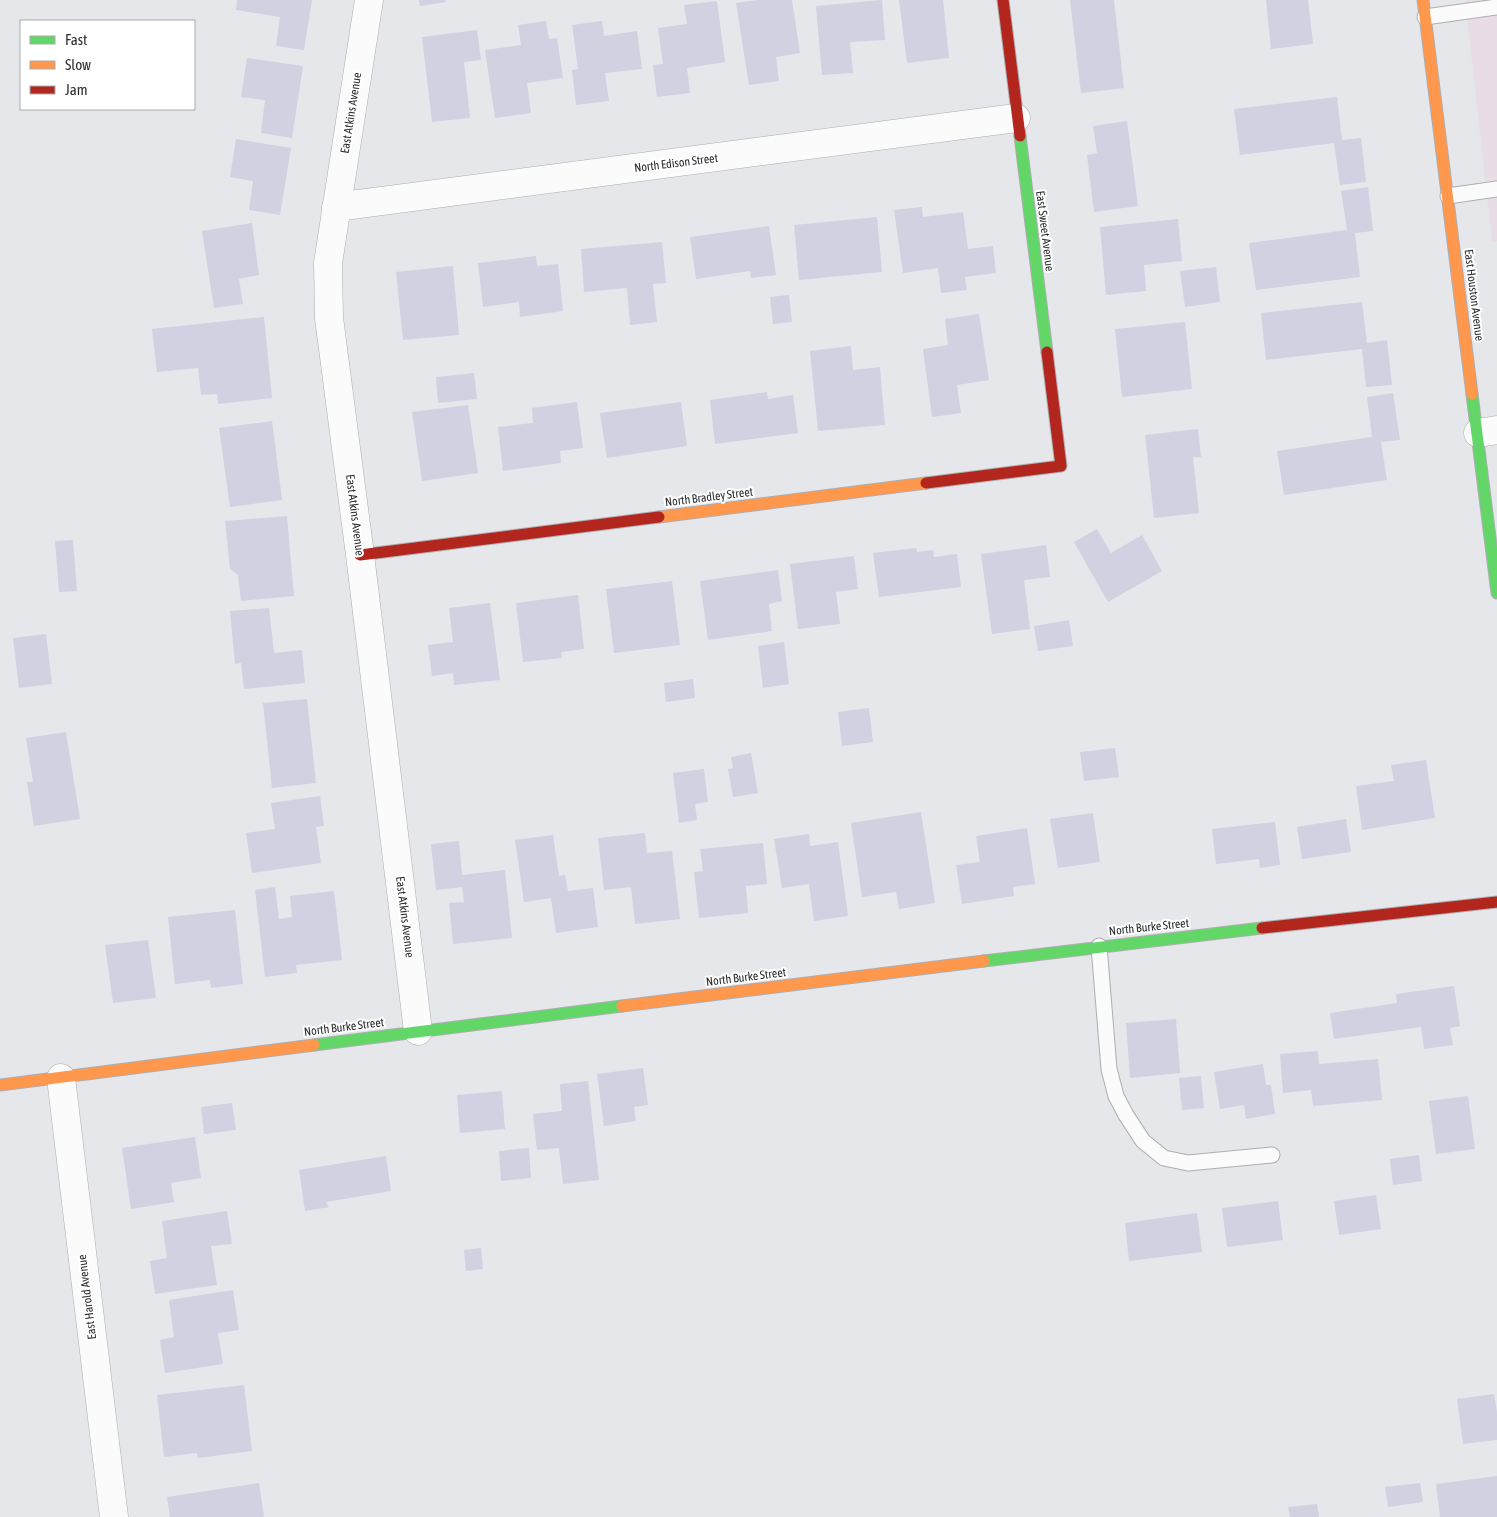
<svg xmlns="http://www.w3.org/2000/svg" width="1497" height="1517" font-family="'Asap Condensed',sans-serif">
<style>
.commercial{fill:#e8dde6}
.building{fill:#d0d2e1}
.lines{fill:none;stroke-linecap:round;stroke-linejoin:round}
.lane-casing{stroke:#adaeb2;stroke-width:17}
.street-casing{stroke:#adaeb2;stroke-width:29}
.fast-casing{stroke:#adaeb2;stroke-width:13}
.slow-casing{stroke:#adaeb2;stroke-width:13}
.jam-casing{stroke:#adaeb2;stroke-width:13}
.lane{stroke:#fbfbfc;stroke-width:15}
.street{stroke:#fbfbfc;stroke-width:28}
.fast{stroke:#63d668;stroke-width:11}
.slow{stroke:#ff974d;stroke-width:11}
.jam{stroke:#b3261e;stroke-width:11}
.labels{text-anchor:middle;stroke-width:4;stroke-linejoin:round;paint-order:stroke}
.street-label{font-size:12px;fill:#2b2d30;stroke:#fff}
</style>
<rect width="100%" height="100%" fill="#e5e7eb"/>
<!-- commercial -->
<path class="commercial" d="M1465 0H1497V241L1492 242Z"/>
<!-- building -->
<g class="building">
<path d="M237 0H312L304 50 276 46 280 17 236 10Z"/>
<path d="M419 0H445L446 2 420 6Z"/>
<path d="M758 0H792L800 53 776 57 779 81 749 85 736 3Z"/>
<path d="M882 0 885 40 850 42 853 73 822 75 816 6Z"/>
<path d="M899 0H943L949 58 907 63Z"/>
<path d="M1070 0H1114L1124 88 1081 93Z"/>
<path d="M1266 0H1308L1313 44 1271 49Z"/>
<path d="M717 1 725 62 687 68 690 93 657 97 653 65 663 64 658 28 687 24 684 5Z"/>
<path d="M546 21 549 39 557 38 563 78 527 83 531 113 495 118 485 50 521 45 518 25Z"/>
<path d="M602 21 604 36 637 31 642 69 605 73 609 101 576 105 572 70 578 69 572 25Z"/>
<path d="M477 30 481 60 464 62 470 118 432 122 422 37Z"/>
<path d="M247 58 303 66 292 138 261 133 265 100 241 97Z"/>
<path d="M1337 97 1342 140 1361 138 1366 182 1340 185 1334 143 1240 155 1234 109Z"/>
<path d="M1127 121 1138 206 1094 212 1087 155 1097 153 1093 126Z"/>
<path d="M236 139 291 148 280 215 249 210 253 181 230 177Z"/>
<path d="M1368 187 1373 231 1355 233 1360 277 1256 290 1249 243 1347 230 1341 191Z"/>
<path d="M922 207 923 217 963 212 968 249 993 246 996 273 965 277 967 290 941 293 938 268 903 273 894 210Z"/>
<path d="M877 217 882 272 799 280 794 225Z"/>
<path d="M1178 219 1182 261 1144 265 1146 291 1106 295 1100 227Z"/>
<path d="M252 223 259 275 239 279 243 304 214 308 202 231Z"/>
<path d="M769 226 776 275 751 278 750 271 696 279 690 237Z"/>
<path d="M662 242 666 283 653 284 657 322 630 325 627 288 584 292 581 249Z"/>
<path d="M536 256 537 266 558 264 563 311 520 317 519 302 483 307 478 263Z"/>
<path d="M453 266 459 335 403 340 396 272Z"/>
<path d="M1216 267 1220 302 1185 307 1180 271Z"/>
<path d="M789 295 792 322 773 324 770 297Z"/>
<path d="M1362 302 1367 343 1387 340 1392 385 1366 387 1362 349 1266 360 1261 313Z"/>
<path d="M979 314 989 380 957 385 961 413 932 417 923 349 948 345 945 319Z"/>
<path d="M264 317 272 398 218 404 217 394 201 395 198 368 157 372 152 329Z"/>
<path d="M1185 322 1192 389 1122 397 1115 329Z"/>
<path d="M851 346 853 370 880 367 885 425 818 431 810 351Z"/>
<path d="M474 373 477 399 438 403 436 377Z"/>
<path d="M767 392 768 399 793 395 798 433 715 444 710 400Z"/>
<path d="M1393 393 1400 440 1381 442 1387 480 1284 495 1277 451 1372 437 1367 397Z"/>
<path d="M577 402 583 448 560 451 561 463 503 471 498 427 533 423 532 408Z"/>
<path d="M681 402 687 446 607 458 600 413Z"/>
<path d="M468 405 478 473 422 481 412 412Z"/>
<path d="M272 421 282 500 230 507 219 428Z"/>
<path d="M1198 429 1201 457H1193L1199 513 1154 518 1145 435Z"/>
<path d="M287 516 294 596 241 601 238 575 230 569 225 521Z"/>
<path d="M1097 529 1111 553 1142 535 1162 571 1108 602 1074 542Z"/>
<path d="M73 540 77 591 59 592 55 541Z"/>
<path d="M1046 545 1050 577 1024 580 1030 629 992 634 981 554Z"/>
<path d="M916 548 917 552 933 550 934 557 957 554 961 587 879 597 873 553Z"/>
<path d="M854 556 858 589 836 592 840 624 798 629 790 564Z"/>
<path d="M778 570 782 601 769 604 772 631 708 640 700 581Z"/>
<path d="M672 581 680 645 614 653 606 589Z"/>
<path d="M578 595 584 649 561 652 562 658 523 662 516 603Z"/>
<path d="M490 603 500 680 454 685 453 673 432 676 428 645 453 642 449 608Z"/>
<path d="M269 608 274 653 302 650 305 683 244 689 241 663 235 664 230 611Z"/>
<path d="M1069 620 1073 646 1038 651 1034 626Z"/>
<path d="M46 634 52 684 19 688 13 638Z"/>
<path d="M784 642 789 684 763 688 758 646Z"/>
<path d="M693 679 695 698 666 702 664 683Z"/>
<path d="M307 699 316 783 272 788 263 703Z"/>
<path d="M869 708 873 742 842 746 838 712Z"/>
<path d="M66 732 80 819 34 826 27 782H33L26 738Z"/>
<path d="M1115 748 1119 777 1084 781 1080 752Z"/>
<path d="M751 753 758 793 733 797 728 769 733 768 731 757Z"/>
<path d="M1426 760 1435 818 1362 830 1356 786 1394 781 1391 765Z"/>
<path d="M704 769 708 802 695 804 697 820 679 823 673 773Z"/>
<path d="M320 796 324 826 316 827 321 863 252 873 246 833 275 829 271 803Z"/>
<path d="M921 812 935 903 899 909 896 892 862 897 851 823Z"/>
<path d="M1093 813 1100 862 1058 868 1050 819Z"/>
<path d="M1346 819 1351 852 1302 859 1297 827Z"/>
<path d="M1275 822 1280 865 1260 868 1259 859 1216 864 1212 829Z"/>
<path d="M1027 828 1035 884 1013 887 1014 896 962 904 956 865 980 862 976 836Z"/>
<path d="M645 833 647 853 672 851 680 919 635 924 631 887 604 890 598 838Z"/>
<path d="M809 834 810 846 838 842 848 916 814 921 809 884 782 888 774 839Z"/>
<path d="M553 835 559 876 565 875 568 891 593 888 598 927 556 933 551 898 524 902 515 840Z"/>
<path d="M459 841 462 875 505 870 512 938 453 944 449 903 464 902 462 887 436 890 431 844Z"/>
<path d="M763 843 767 884 746 886 748 913 699 918 694 872 703 871 700 849Z"/>
<path d="M275 887 279 919 292 917 290 896 334 891 342 960 296 965 297 973 265 977 255 890Z"/>
<path d="M235 910 243 984 211 988 210 980 175 984 168 917Z"/>
<path d="M148 940 156 998 113 1003 105 945Z"/>
<path d="M1454 986 1460 1026 1450 1028 1453 1045 1424 1049 1421 1027 1334 1039 1330 1013 1397 1003 1396 994Z"/>
<path d="M1176 1019 1180 1073 1130 1078 1126 1023Z"/>
<path d="M1318 1051 1319 1064 1378 1059 1382 1100 1313 1106 1311 1090 1283 1093 1280 1054Z"/>
<path d="M1263 1064 1266 1085H1271L1275 1114 1246 1119 1244 1105 1220 1109 1214 1072Z"/>
<path d="M643 1068 648 1105 634 1107 636 1121 604 1126 597 1074Z"/>
<path d="M1201 1076 1204 1108 1182 1110 1179 1078Z"/>
<path d="M588 1081 599 1180 563 1184 559 1148 537 1150 533 1114 562 1111 560 1084Z"/>
<path d="M502 1091 505 1129 460 1133 457 1095Z"/>
<path d="M1468 1096 1475 1149 1436 1154 1429 1101Z"/>
<path d="M232 1103 236 1130 204 1134 201 1107Z"/>
<path d="M195 1137 201 1178 171 1183 174 1202 131 1209 122 1148Z"/>
<path d="M529 1148 531 1178 501 1181 499 1151Z"/>
<path d="M1419 1155 1422 1181 1393 1185 1390 1159Z"/>
<path d="M386 1156 391 1191 326 1202 329 1207 305 1211 299 1170Z"/>
<path d="M1376 1195 1381 1229 1339 1235 1334 1201Z"/>
<path d="M1278 1201 1283 1240 1227 1247 1222 1208Z"/>
<path d="M227 1211 232 1244 211 1246 217 1285 155 1294 150 1261 167 1258 162 1221Z"/>
<path d="M1197 1213 1202 1252 1129 1261 1125 1223Z"/>
<path d="M481 1248 483 1269 466 1271 464 1250Z"/>
<path d="M233 1290 239 1330 218 1333 223 1364 165 1373 160 1340 174 1337 169 1300Z"/>
<path d="M244 1385 252 1451 198 1458 197 1453 164 1457 157 1395Z"/>
<path d="M1494 1394 1497 1412V1440L1463 1444 1457 1399Z"/>
<path d="M1497 1476V1517H1440L1436 1484Z"/>
<path d="M259 1483 264 1517H170L167 1497Z"/>
<path d="M1420 1483 1423 1502 1388 1507 1385 1487Z"/>
<path d="M1317 1504 1319 1517H1290L1288 1507Z"/>
</g>
<g class="lines">
<!-- lane casing -->
<g class="lane-casing">
<g id="lane">
<path d="M1425 17 1497 7"/>
<path d="M1448 196 1497 189"/>
<path d="M1099 946 1109 1069 1116 1096 1126 1115 1143 1141 1164 1158 1188 1163 1272 1155"/>
</g>
</g>
<!-- street casing -->
<g class="street-casing">
<g id="street">
<path d="M369 0 328 263 329 318 360 555 418 1031"/>
<path d="M336 207 1016 118"/>
<path d="M1478 433 1497 430"/>
<path d="M61 1078 114 1517"/>
</g>
</g>
<!-- fast casing -->
<g class="fast-casing">
<g id="fast">
<path d="M1020 136 1047 352"/>
<path d="M1472 394 1497 593"/>
<path d="M984 961 1262 928"/>
<path d="M314 1045 622 1006"/>
</g>
</g>
<!-- slow casing -->
<g class="slow-casing">
<g id="slow">
<path d="M1423 0 1472 394"/>
<path d="M659 517 926 483"/>
<path d="M622 1006 984 961"/>
<path d="M0 1085 314 1045"/>
</g>
</g>
<!-- jam casing -->
<g class="jam-casing">
<g id="jam">
<path d="M1003 0 1020 136"/>
<path d="M926 483 1061 466 1047 352"/>
<path d="M360 555 659 517"/>
<path d="M1262 928 1497 902"/>
</g>
</g>
<!-- lane -->
<use href="#lane" class="lane"/>
<!-- street -->
<use href="#street" class="street"/>
<!-- fast -->
<use href="#fast" class="fast"/>
<!-- slow -->
<use href="#slow" class="slow"/>
<!-- jam -->
<use href="#jam" class="jam"/>
</g>
<g class="labels">
<!-- street labels -->
<g class="street-label">
<text transform="translate(351 113) rotate(-81)" y="4">East Atkins Avenue</text>
<text transform="translate(676 163) rotate(-7)" y="4">North Edison Street</text>
<text transform="translate(1045 231) rotate(83)" y="4">East Sweet Avenue</text>
<text transform="translate(1474 295) rotate(83)" y="4">East Houston Avenue</text>
<text transform="translate(709 497) rotate(-7)" y="4">North Bradley Street</text>
<text transform="translate(355 515) rotate(83)" y="4">East Atkins Avenue</text>
<text transform="translate(405 917) rotate(83)" y="4">East Atkins Avenue</text>
<text transform="translate(1149 927) rotate(-6)" y="4">North Burke Street</text>
<text transform="translate(746 977) rotate(-7)" y="4">North Burke Street</text>
<text transform="translate(344 1027) rotate(-7)" y="4">North Burke Street</text>
<text transform="translate(87 1297) rotate(-97)" y="4">East Harold Avenue</text>
</g>
</g>
<!-- legend -->
<rect x="20" y="20" width="175" height="90" fill="#ffffff" stroke="#aaabac"/>
<rect x="30" y="36" width="25" height="8" fill="#63d668" stroke="#aaabac"/>
<text x="65" y="45" font-size="15" fill="#2b2d30">Fast</text>
<rect x="30" y="61" width="25" height="8" fill="#ff974d" stroke="#aaabac"/>
<text x="65" y="70" font-size="15" fill="#2b2d30">Slow</text>
<rect x="30" y="86" width="25" height="8" fill="#b3261e" stroke="#aaabac"/>
<text x="65" y="95" font-size="15" fill="#2b2d30">Jam</text>
</svg>
